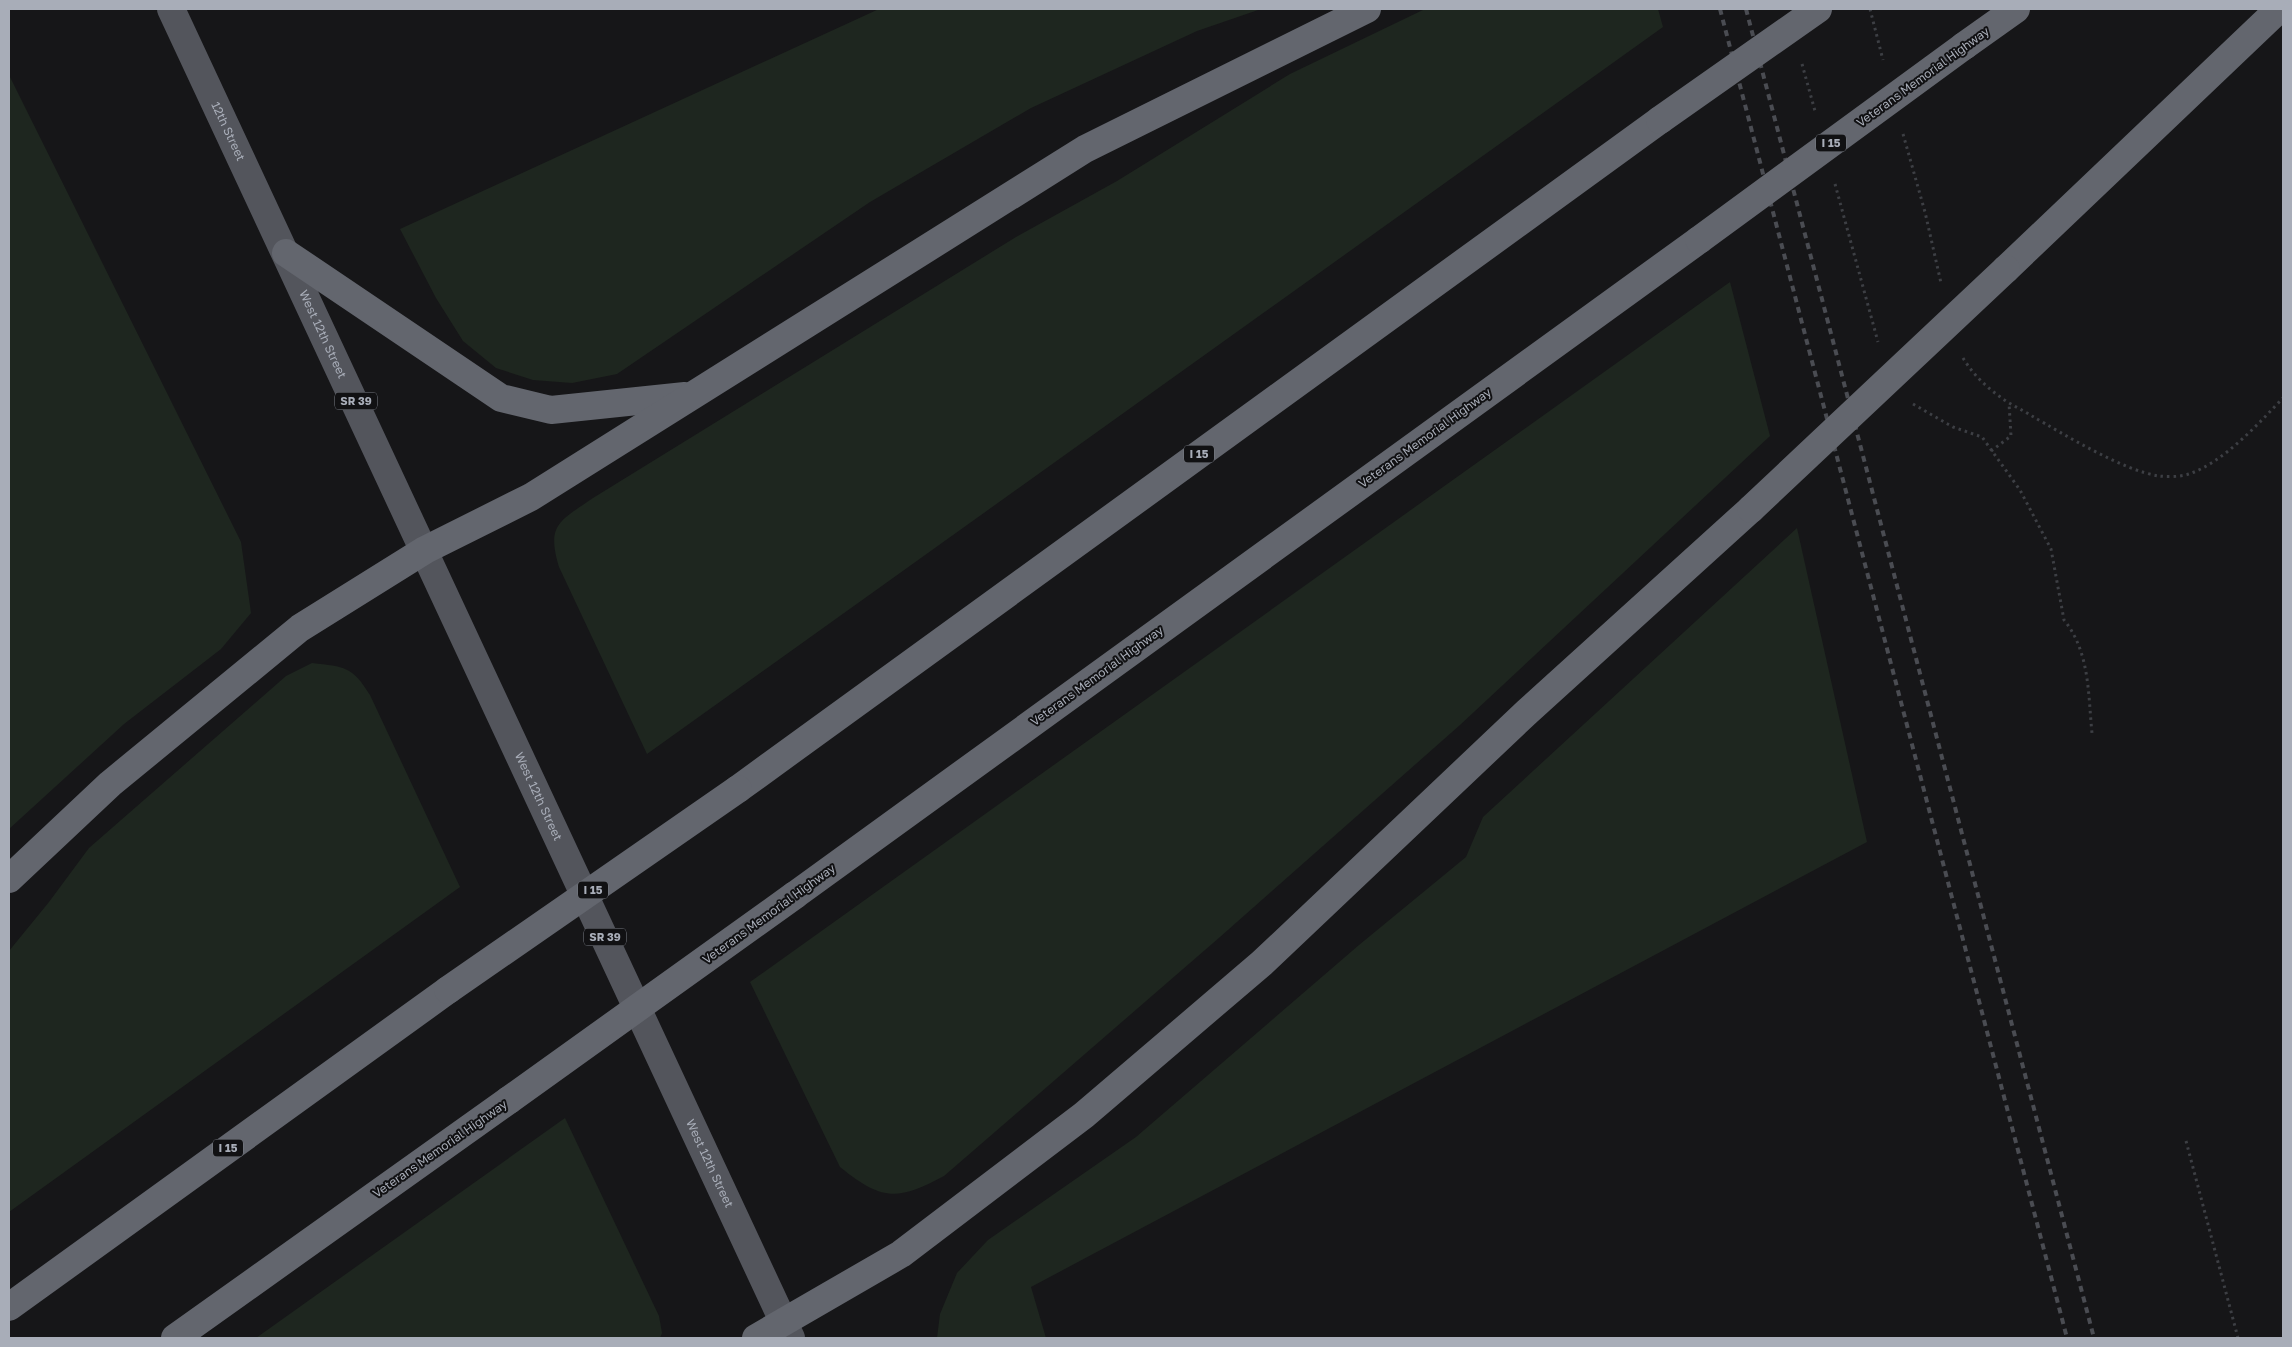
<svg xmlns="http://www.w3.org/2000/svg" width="2292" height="1347" font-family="'Golos Text',sans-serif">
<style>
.green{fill:#1e261f}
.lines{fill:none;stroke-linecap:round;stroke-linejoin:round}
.path{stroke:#3d3f44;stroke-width:3;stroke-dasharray:2.5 4;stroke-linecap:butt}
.major{stroke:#53555c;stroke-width:28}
.highway{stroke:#63666e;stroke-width:28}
.rail{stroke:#4a4c52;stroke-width:4;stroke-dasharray:6 5;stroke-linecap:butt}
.highway-bridge{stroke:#63666e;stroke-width:28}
.labels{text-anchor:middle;stroke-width:4;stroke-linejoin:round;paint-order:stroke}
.shield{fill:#111113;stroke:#7b7e86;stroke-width:1}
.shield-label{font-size:11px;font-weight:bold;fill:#a8adb8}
.street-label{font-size:12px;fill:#a8adb8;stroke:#111113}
</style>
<rect width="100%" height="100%" fill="#161618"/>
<!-- green -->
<g class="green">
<path d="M879 9H1261L1197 31 1031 108 870 202 617 374 572 383 533 380 496 368 463 341 436 298 400 229Z"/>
<path d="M1425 9H1658L1663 27 647 754 559 567C546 524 560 521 593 498L1016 237 1117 181 1290 74Z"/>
<path d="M9 75 241 542 251 613 221 649 124 724 9 829Z"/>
<path d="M1730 282 1770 436 1460 725 1220 937 944 1176C897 1201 882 1201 840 1167L750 982Z"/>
<path d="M1797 528 1867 842 1031 1287 1046 1338H937L940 1314 957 1273 988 1240 1136 1137 1359 945 1466 857 1483 817Z"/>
<path d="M312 663C345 667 352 666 370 695L460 887 9 1212V951L49 902 89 848 286 676Z"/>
<path d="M565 1118 659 1316 662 1333 660 1338H256Z"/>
</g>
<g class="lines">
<!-- path -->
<g class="path">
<path d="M1870 9 1883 60"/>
<path d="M1802 64 1815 111"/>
<path d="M1903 134 1925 212 1941 283"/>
<path d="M1835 184 1878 342"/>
<path d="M1963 358C1972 373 1985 386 1999 396 2009 404 2021 409 2032 416 2063 434 2124 471 2159 476 2168 477 2180 477 2189 474 2224 462 2258 424 2283 398"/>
<path d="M1913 404 1953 427 1982 437 2020 490 2051 549 2064 620C2090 652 2088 694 2092 733"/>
<path d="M1991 451 2011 436 2009 403"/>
<path d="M2186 1141 2238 1338"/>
</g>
<!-- major -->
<path class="major" id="s1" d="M171 9 791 1338"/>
<!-- highway -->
<g class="highway">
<path d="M1964 46 2016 9"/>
<path d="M286 253 501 398 551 410 685 396"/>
<path d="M2006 269 2279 9"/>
<path d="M738 789 1660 120"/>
<path d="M9 879 110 784 300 628 425 550 531 497 1085 149 1367 9"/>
<path d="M795 895 1699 240"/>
<path d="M9 1307 448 990"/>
<path d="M175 1338 509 1100"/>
<path d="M756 1338 901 1254 1084 1115 1262 963 1527 712 1751 509"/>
</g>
<!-- rail -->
<g class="rail">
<path d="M1720 9 2067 1338"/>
<path d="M1746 9 2094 1338"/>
</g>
<!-- highway-bridge -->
<g class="highway-bridge">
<path d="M1660 120 1818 9"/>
<path d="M1699 240 1964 46"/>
<path d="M1751 509 2006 269"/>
<path d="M448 990 738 789"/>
<path d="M509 1100 795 895"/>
</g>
</g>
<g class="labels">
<!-- shield labels -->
<g class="shield">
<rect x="1816" y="134.5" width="30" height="17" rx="4"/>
<rect x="335" y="392.5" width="42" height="17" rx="4"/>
<rect x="1184" y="445.5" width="30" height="17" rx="4"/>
<rect x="578" y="881.5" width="30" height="17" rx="4"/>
<rect x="584" y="928.5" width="42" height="17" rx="4"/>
<rect x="213" y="1139.5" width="30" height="17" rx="4"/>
</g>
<g class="shield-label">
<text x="1831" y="147">I 15</text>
<text x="356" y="405">SR 39</text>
<text x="1199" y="458">I 15</text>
<text x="593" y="894">I 15</text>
<text x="605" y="941">SR 39</text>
<text x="228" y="1152">I 15</text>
</g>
<!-- street labels -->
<g class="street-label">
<text transform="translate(1923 77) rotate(-36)" y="4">Veterans Memorial Highway</text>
<text dy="4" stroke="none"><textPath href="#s1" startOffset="135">12th Street</textPath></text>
<text dy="4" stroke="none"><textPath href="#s1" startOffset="359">West 12th Street</textPath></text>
<text transform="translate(1425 438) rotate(-36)" y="4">Veterans Memorial Highway</text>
<text transform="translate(1097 676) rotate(-36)" y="4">Veterans Memorial Highway</text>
<text dy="4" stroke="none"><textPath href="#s1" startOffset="869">West 12th Street</textPath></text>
<text transform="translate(769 914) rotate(-36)" y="4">Veterans Memorial Highway</text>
<text transform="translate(440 1149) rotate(-35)" y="4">Veterans Memorial Highway</text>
<text dy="4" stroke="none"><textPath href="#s1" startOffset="1274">West 12th Street</textPath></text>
</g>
</g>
<!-- border -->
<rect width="2292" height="1347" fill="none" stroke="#a8adb8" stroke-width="20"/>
</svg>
